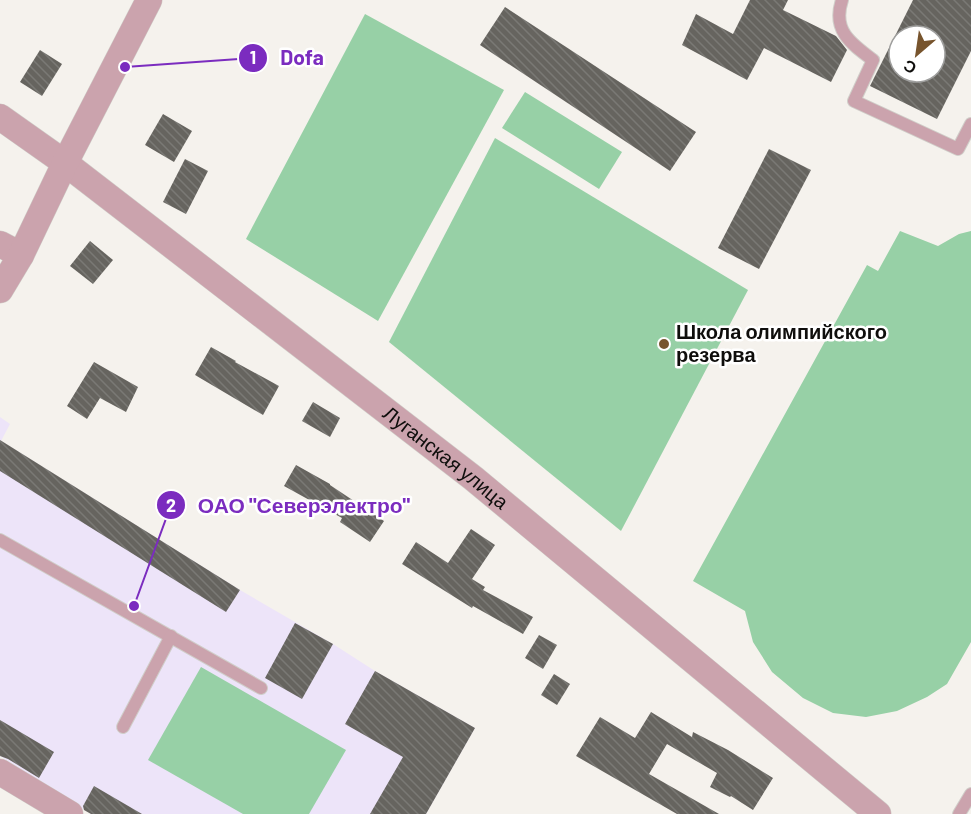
<svg xmlns="http://www.w3.org/2000/svg" width="971" height="814" font-family="Barlow,sans-serif">
<style>
.commercial{fill:#ede4f9}
.green{fill:#97d0a6}
.building{fill:url(#building-back-hatch);fill-rule:evenodd}
.lines{fill:none;stroke-linecap:round;stroke-linejoin:round}
.lane-casing{stroke:#d0cec9;stroke-width:14}
.street-casing{stroke:#d0cec9;stroke-width:27}
.lane{stroke:#cba3ad;stroke-width:12}
.street{stroke:#cba3ad;stroke-width:26}
.poi-dot{fill:#77542d;stroke:#fff;stroke-width:2}
.labels{text-anchor:middle;stroke-width:5;stroke-linejoin:round;paint-order:stroke}
.poi-label{font-size:20px;font-weight:bold;fill:#0f0e0c;stroke:#fff;text-anchor:start}
.street-label{font-size:20px;fill:#0f0e0c;stroke:#fff}
.leader{fill:none;stroke:#7b2cbf;stroke-width:2}
.callout-dot{fill:#7b2cbf;stroke:#fff;stroke-width:2}
.mark-label{font-size:18px;text-anchor:middle;font-weight:bold;fill:#fff}
.callout-label{font-size:21px;text-anchor:middle;font-weight:bold;fill:#7b2cbf;stroke:#fff;stroke-width:5;stroke-linejoin:round;paint-order:stroke}
</style>
<defs>
<pattern id="building-back-hatch" width="6" height="6" patternUnits="userSpaceOnUse" patternTransform="scale(1.5)"><rect width="6" height="6" fill="#66645f"/><path d="M-1 5l2 2M0 0l6 6M5-1l2 2" fill="none" stroke="#7a7975"/></pattern>
</defs>
<rect width="100%" height="100%" fill="#f5f2ed"/>
<!-- commercial -->
<path class="commercial" d="M0 417 10 424 1 441 240 590 333 644 375 671 475 728 426 814H91L0 756Z"/>
<!-- green -->
<g class="green">
<path d="M365 14 504 90 378 321 246 239Z"/>
<path d="M525 92 622 152 599 189 502 128Z"/>
<path d="M495 138 748 290 621 531 389 342Z"/>
<path d="M900 231 938 246 959 234 971 231V642L947 684 927 697 897 711 866 717 833 713 803 698 772 672 753 642 745 611 693 581 867 265 878 271Z"/>
<path d="M201 667 346 750 309 814H243L148 760Z"/>
</g>
<!-- building -->
<g class="building">
<path d="M750 0H788L783 10 836 36 847 50 831 82 764 48 747 80 682 45 696 14 733 34Z"/>
<path d="M913 0H971V51L937 119 870 86ZM899 36H935V72H899Z"/>
<path d="M505 7 696 132 670 171 480 45Z"/>
<path d="M40 50 62 64 42 96 20 82Z"/>
<path d="M163 114 192 131 174 162 145 145Z"/>
<path d="M769 149 811 170 759 269 718 248Z"/>
<path d="M185 159 208 171 186 214 163 202Z"/>
<path d="M90 241 113 260 93 284 70 266Z"/>
<path d="M211 347 236 361 235 362 279 386 263 415 195 375Z"/>
<path d="M94 362 138 387 126 412 100 398 87 419 67 406Z"/>
<path d="M313 402 340 418 330 437 302 421Z"/>
<path d="M0 440 240 590 226 612 0 471Z"/>
<path d="M296 465 330 484V485L384 521 370 542 340 522 342 518 284 486Z"/>
<path d="M471 529 495 545 472 579 485 587 483 590 533 617 523 634 473 606 472 608 402 564 416 542 448 563Z"/>
<path d="M295 623 333 644 302 699 265 678Z"/>
<path d="M539 635 557 645 543 669 525 658Z"/>
<path d="M375 671 475 728 426 814H370L403 757 345 724Z"/>
<path d="M554 674 570 684 557 705 541 695Z"/>
<path d="M651 712 692 737 693 732 728 750 773 778 753 810 731 796 730 797 710 787 717 773 667 744 649 774 719 814H677L576 756 600 717 635 738Z"/>
<path d="M0 720 54 752 39 778 8 759 0 756Z"/>
<path d="M94 786 142 814H91L84 810 83 806Z"/>
</g>
<g class="lines">
<!-- lane casing -->
<g class="lane-casing">
<g id="lane">
<path d="M842 0C832 30 850 43 873 60L854 101 958 149 971 124"/>
<path d="M0 540 261 688"/>
<path d="M123 727 171 636"/>
<path d="M959 814 971 794"/>
</g>
</g>
<!-- street casing -->
<g class="street-casing">
<g id="street">
<path id="s1" d="M0 117 65 163 473 478 878 814"/>
<path d="M0 244 21 255"/>
<path d="M0 290 21 255 65 163 149 0"/>
<path d="M0 772 70 814"/>
</g>
</g>
<!-- lane -->
<use href="#lane" class="lane"/>
<!-- street -->
<use href="#street" class="street"/>
</g>
<!-- markers -->
<circle class="poi-dot" cx="664" cy="344" r="6"/>
<g class="labels">
<!-- poi labels -->
<g class="poi-label">
<text x="676" y="339">Школа олимпийского<tspan x="676" dy="23">резерва</tspan></text>
</g>
<!-- street labels -->
<g class="street-label">
<text dy="7" stroke="none"><textPath href="#s1" startOffset="561">Луганская улица</textPath></text>
</g>
</g>
<!-- callouts -->
<path class="leader" d="M125 67L253 58M134 606L171 505"/>
<g class="callout-dot">
<circle cx="125" cy="67" r="6"/>
<circle cx="134" cy="606" r="6"/>
<circle cx="253" cy="58" r="15"/>
<circle cx="171" cy="505" r="15"/>
</g>
<g class="mark-label">
<text x="253" y="64">1</text>
<text x="171" y="512">2</text>
</g>
<g class="callout-label">
<text x="302" y="65">Dofa</text>
<text x="304" y="513">ОАО "Северэлектро"</text>
</g>
<!-- north arrow -->
<g transform="translate(917 54) rotate(209)"><circle r="28" fill="#ffffff" stroke="#9f9f9e" stroke-width="1.5"/>
<path d="M0-4.5L10 22L0 15L-10 22Z" fill="#77542d"/>
<text y="-9" font-size="16" font-weight="bold" text-anchor="middle" fill="#0f0e0c">С</text>
</g>
</svg>
